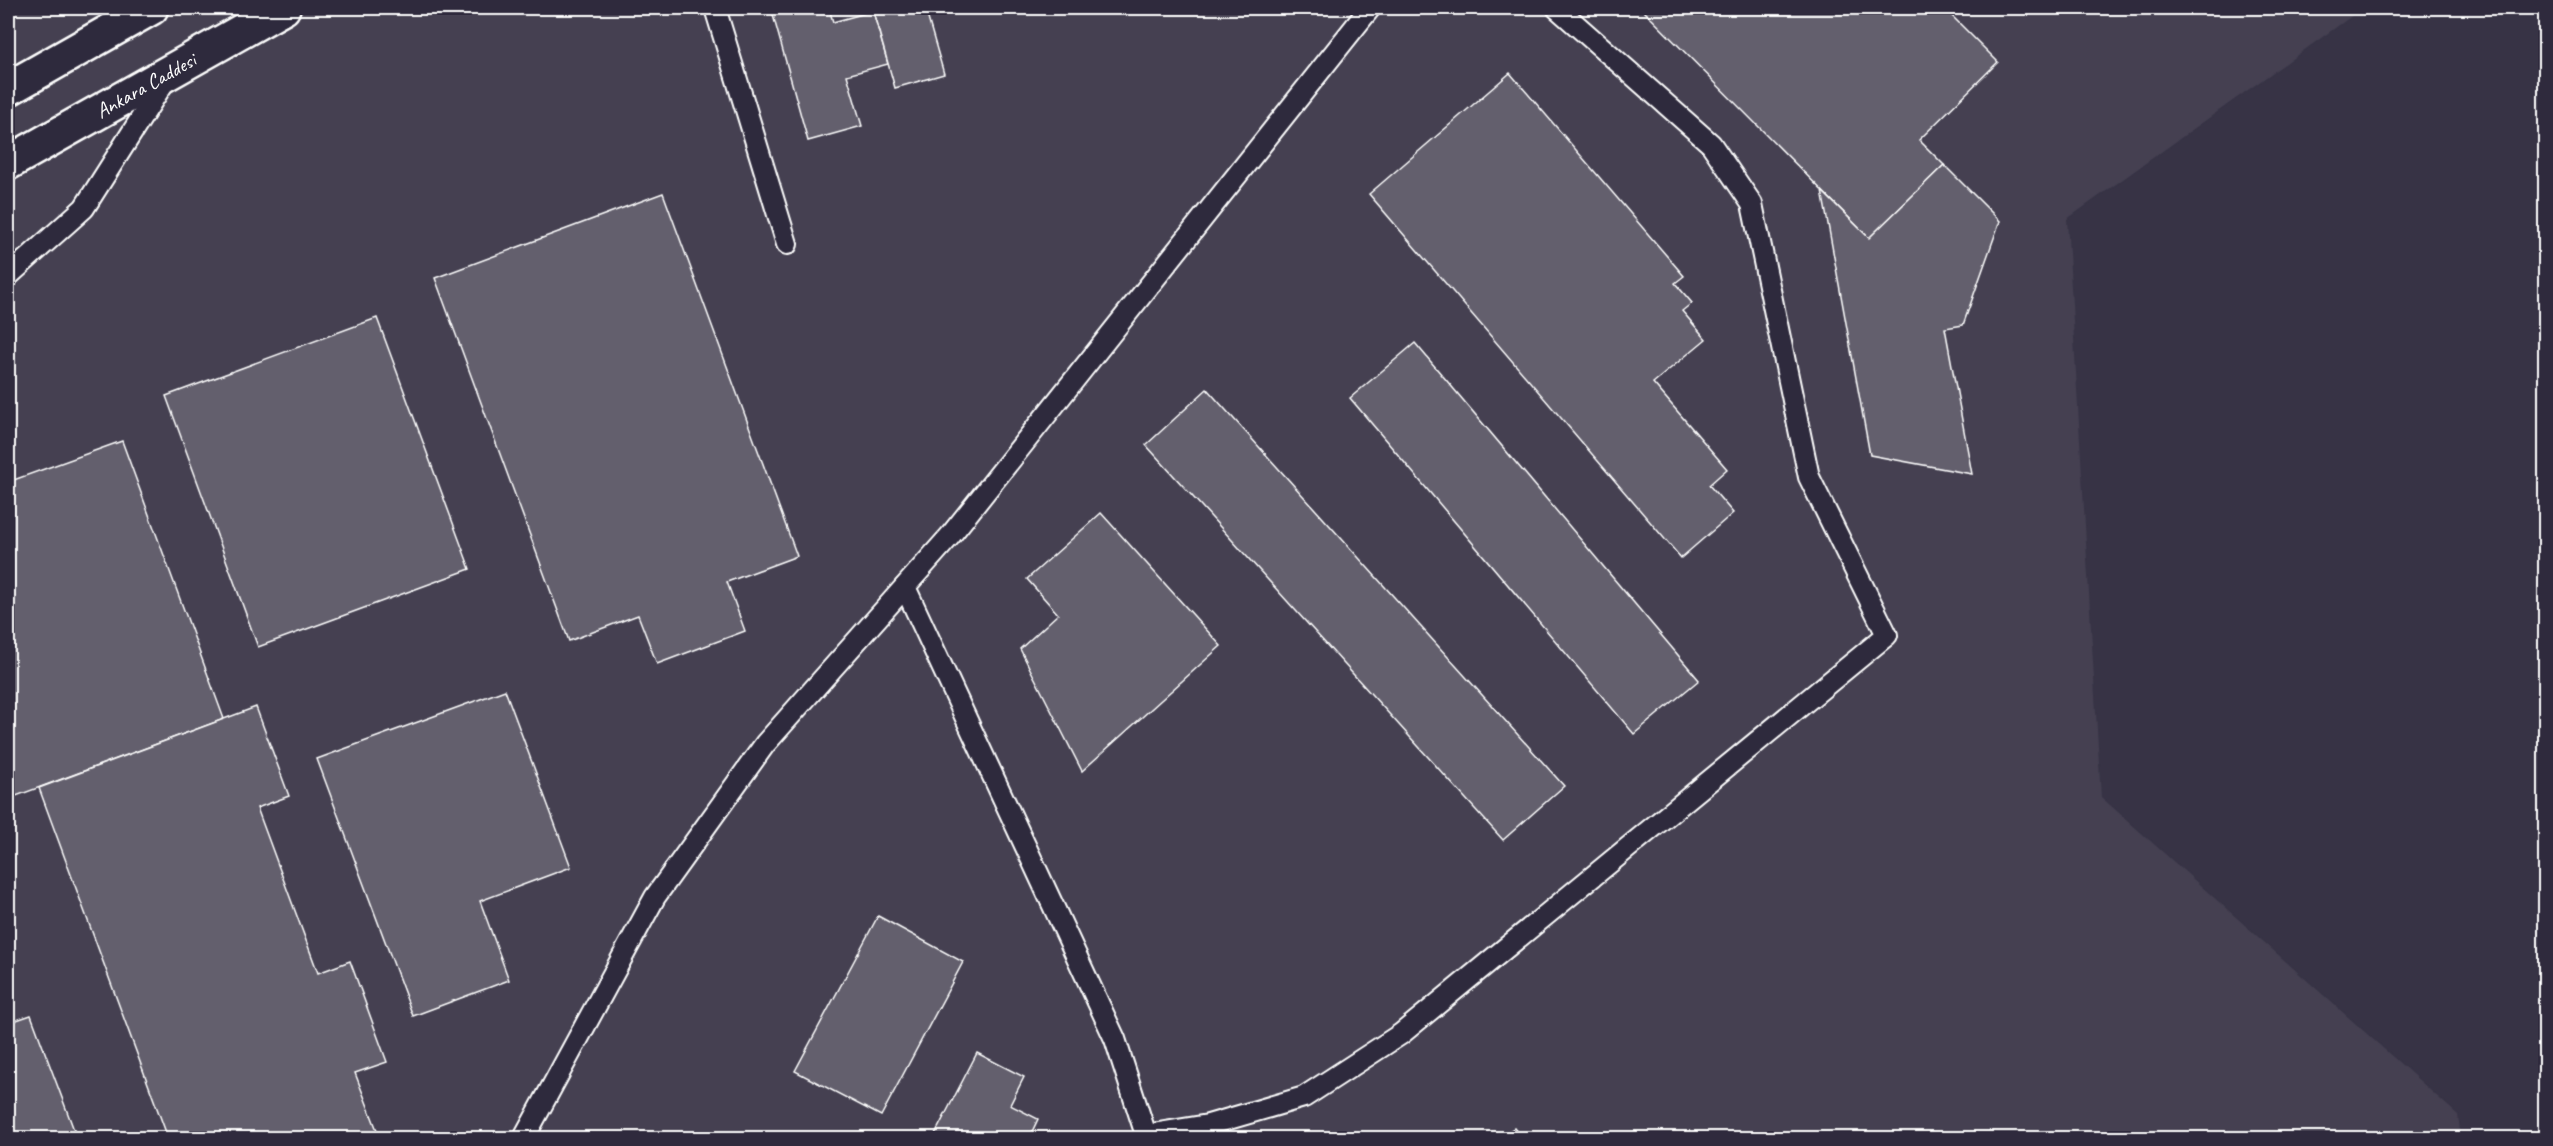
<svg xmlns="http://www.w3.org/2000/svg" width="2553" height="1146" font-family="Caveat,sans-serif">
<style>
.built{fill:#444051}
.building{fill:#635f6d;stroke:#fff;stroke-width:1.5}
.lines{fill:none;stroke-linecap:round;stroke-linejoin:round}
.lane-casing{stroke:#fff;stroke-width:24}
.highway-casing{stroke:#fff;stroke-width:38}
.lane{stroke:#2f2a3d;stroke-width:20}
.highway{stroke:#2f2a3d;stroke-width:33}
.labels{text-anchor:middle;stroke-width:4.5;stroke-linejoin:round;paint-order:stroke}
.street-label{font-size:21px;fill:#fff;stroke:#2f2a3d}
</style>
<rect width="100%" height="100%" fill="#373345"/>
<filter id="ink" filterUnits="userSpaceOnUse"><feTurbulence type="fractalNoise" baseFrequency=".0167" numOctaves="2"/><feDisplacementMap in="SourceGraphic" scale="12" xChannelSelector="R" yChannelSelector="G"/><feConvolveMatrix kernelMatrix="1 2 1 2 8 2 1 2 1" color-interpolation-filters="sRGB"/></filter>
<g filter="url(#ink)">
<!-- built -->
<path class="built" d="M8 8H2363L2067 219 2101 797 2458 1115 2461 1138H8Z"/>
<!-- building -->
<g class="building">
<path d="M771 8H829L833 22 873 11 888 64 847 75 862 126 808 141Z"/>
<path d="M887 8H925L944 74 895 88 873 11Z"/>
<path d="M1641 8H1944L1998 62 1919 140 1944 165 1869 238Z"/>
<path d="M1510 73 1684 276 1675 283 1692 303 1682 311 1706 339 1653 383 1727 469 1709 485 1733 513 1681 558 1369 194Z"/>
<path d="M1944 165 2000 221 1963 325 1945 328 1972 474 1870 455 1822 191 1869 238Z"/>
<path d="M663 193 797 556 727 582 745 631 657 664 638 615 569 641 435 278Z"/>
<path d="M377 318 470 569 258 647 166 396Z"/>
<path d="M1415 343 1699 680 1634 734 1350 398Z"/>
<path d="M1207 389 1564 786 1503 840 1146 445Z"/>
<path d="M122 441 224 719 8 799V482Z"/>
<path d="M1101 513 1221 646 1082 771 1020 649 1058 614 1027 579Z"/>
<path d="M505 690 571 867 480 901 509 980 413 1016 317 759Z"/>
<path d="M256 707 289 796 257 808 318 973 350 961 387 1062 355 1073 380 1138H168L39 788Z"/>
<path d="M878 916 963 962 881 1116 795 1071Z"/>
<path d="M31 1015 77 1138H8V1023Z"/>
<path d="M977 1053 1024 1077 1010 1105 1038 1119 1029 1138H933Z"/>
<path d="M1514 1128 1522 1138H1498Z"/>
</g>
<g class="lines">
<!-- lane casing -->
<g class="lane-casing">
<g id="lane">
<path d="M715 8 787 244"/>
<path d="M8 276 84 208 166 79"/>
<path d="M905 587 1115 1039 1146 1135 1145 1138"/>
<path d="M1146 1135 1208 1125 1304 1097 1401 1034 1887 635 1809 477 1752 204 1711 144 1557 8"/>
<path d="M524 1138 655 897 765 744 950 536 1370 8"/>
</g>
</g>
<!-- highway casing -->
<g class="highway-casing">
<g id="highway">
<path d="M8 89 151 8"/>
<path id="s1" d="M8 163 283 8"/>
</g>
</g>
<!-- lane -->
<use href="#lane" class="lane"/>
<!-- highway -->
<use href="#highway" class="highway"/>
</g>
</g>
<g class="labels">
<!-- street labels -->
<g class="street-label">
<text dy="7" stroke="none"><textPath href="#s1" startOffset="158">Ankara Caddesi</textPath></text>
</g>
</g>
<!-- margin -->
<rect width="2553" height="1146" fill="none" stroke="#2f2a3d" stroke-width="30"/>
<rect x="15" y="15" width="2523" height="1116" fill="none" stroke="#fff" stroke-width="2" filter="url(#ink)"/>
</svg>
